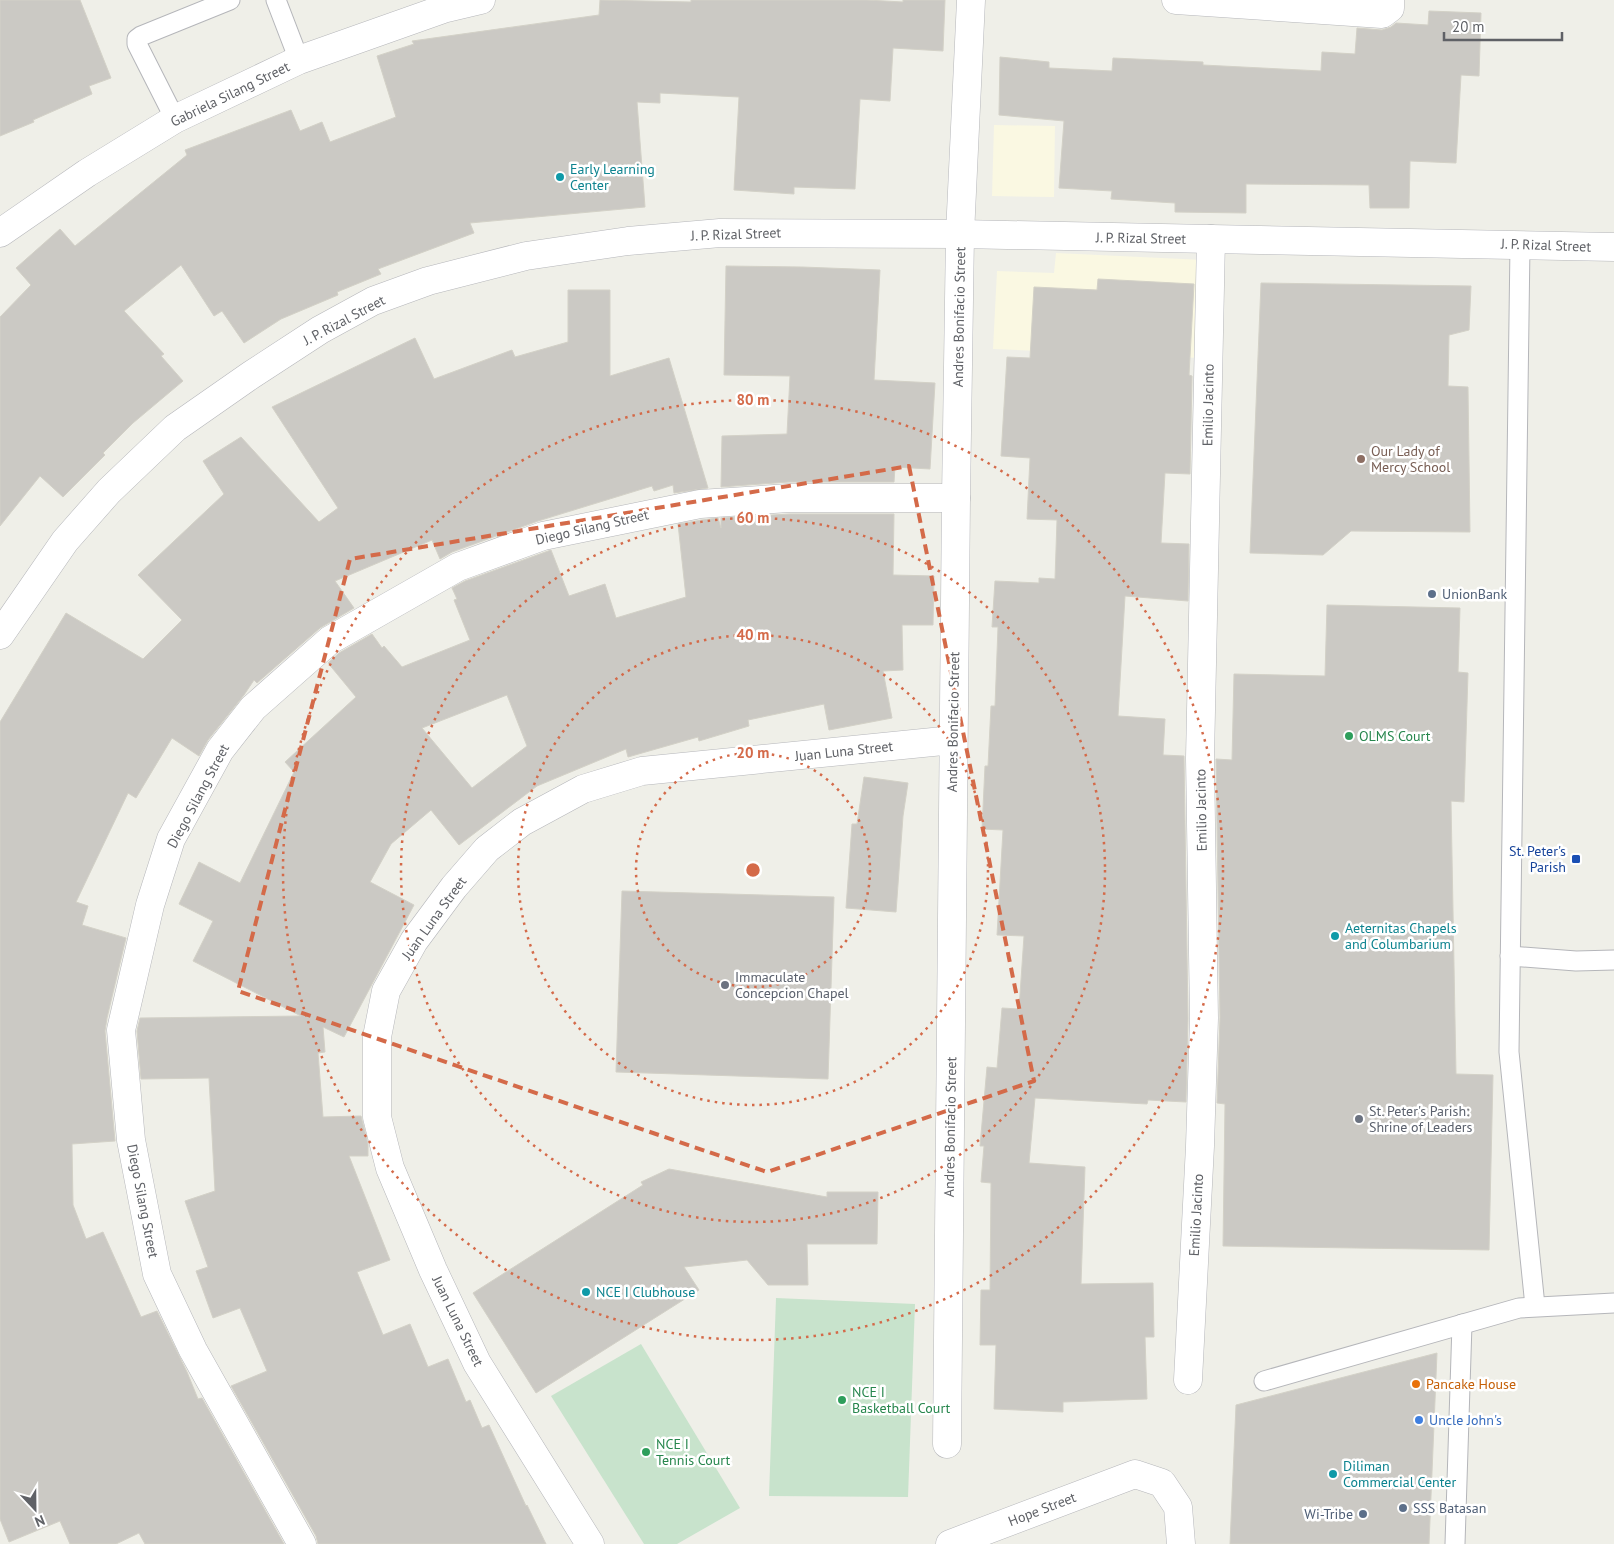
<svg xmlns="http://www.w3.org/2000/svg" width="1614" height="1544" font-family="'PT Sans',sans-serif">
<style>
.commercial{fill:#faf8e2}
.green{fill:#c8e3cc}
.building{fill:#cbc9c4;stroke:#d3d1c7;fill-rule:evenodd}
.lines{fill:none;stroke-linecap:round;stroke-linejoin:round}
.service-casing{stroke:#b5b6ba;stroke-width:21}
.minor-casing{stroke:#b5b6ba;stroke-width:29}
.service{stroke:#fff;stroke-width:19}
.minor{stroke:#fff;stroke-width:28}
.marked{fill:none;stroke:#d46a49;stroke-width:4;stroke-dasharray:10 6;stroke-linejoin:round}
.ring{fill:none;stroke:#d46a49;stroke-width:2.5;stroke-dasharray:2.5 5}
.culture-dot{fill:#0f9aa8;stroke:#fff;stroke-width:2}
.education-dot{fill:#8d6e63;stroke:#fff;stroke-width:2}
.service-dot{fill:#5c6f8a;stroke:#fff;stroke-width:2}
.leisure-dot{fill:#2e9e5b;stroke:#fff;stroke-width:2}
.transit-dot{fill:#1a4fb4;stroke:#fff;stroke-width:2}
.worship-dot{fill:#6b7280;stroke:#fff;stroke-width:2}
.food-dot{fill:#e8710a;stroke:#fff;stroke-width:2}
.shop-dot{fill:#3f7fe0;stroke:#fff;stroke-width:2}
.labels{text-anchor:middle;stroke-width:5;stroke-linejoin:round;paint-order:stroke}
.street-label{font-size:14px;fill:#5f6166;stroke:#fff}
.culture-label{font-size:14px;fill:#0d838f;stroke:#fff;text-anchor:start}
.education-label{font-size:14px;fill:#785e54;stroke:#fff;text-anchor:start}
.service-label{font-size:14px;fill:#4e5e75;stroke:#fff;text-anchor:start}
.leisure-label{font-size:14px;fill:#27864d;stroke:#fff;text-anchor:start}
.transit-label{font-size:14px;fill:#164399;stroke:#fff;text-anchor:end}
.worship-label{font-size:14px;fill:#5b616d;stroke:#fff;text-anchor:start}
.food-label{font-size:14px;fill:#c56008;stroke:#fff;text-anchor:start}
.shop-label{font-size:14px;fill:#366cbe;stroke:#fff;text-anchor:start}
.centre{fill:#d46a49;stroke:#fff;stroke-width:2.5}
.ring-label{font-size:15px;text-anchor:middle;font-weight:bold;fill:#d46a49;stroke:#fff;stroke-width:5;stroke-linejoin:round;paint-order:stroke}
</style>
<rect width="100%" height="100%" fill="#efefe8"/>
<!-- commercial -->
<g class="commercial">
<path d="M994 125 1055 126 1054 197 992 196Z"/>
<path d="M1056 253 1204 260 1199 358 993 349 997 271 1054 273Z"/>
</g>
<!-- green -->
<g class="green">
<path d="M776 1298 915 1304 908 1497 769 1496Z"/>
<path d="M641 1344 740 1508 677 1544H644L551 1396Z"/>
</g>
<!-- building -->
<g class="building">
<path d="M0 0H80L111 78 89 86 92 94 33 120 34 122 0 136Z"/>
<path d="M600 0 691 2V0H867L903 2V0H945L943 51 893 48 890 101 860 99 855 189 794 187V194L734 190 739 97 660 93V103L637 102 645 207 470 223 474 233 378 269 381 274 337 292 338 295 281 319 244 343 222 311 214 316 181 265 124 311 164 354 161 356 183 381 133 423 103 453 105 455 63 497 40 476 0 526V317L31 285 16 268 60 229 75 246 187 155 185 150 291 110 300 131 322 122 330 142 396 117 377 56 414 44 412 41 599 15Z"/>
<path d="M1429 11 1481 13 1479 76 1461 75 1456 163 1410 161 1409 208H1370L1369 185 1246 184V213L1175 212V203L1111 199 1112 191 1059 188 1064 121 999 115 1000 57 1049 62V68L1112 71 1113 58 1203 62V65L1321 71 1322 52 1355 54 1357 28 1382 30 1391 27 1396 23 1428 25Z"/>
<path d="M726 266 802 267 880 270 874 380 935 383 930 469 895 467 894 482H789L721 487 722 436 787 434 790 376 724 375Z"/>
<path d="M1098 279 1194 284 1189 375 1192 376 1190 474 1165 473 1161 543 1189 544 1188 601 1125 596 1118 716 1165 719 1163 755 1184 756 1188 1018 1186 1102 1148 1100 1147 1104 1035 1098 1029 1163 1085 1167 1081 1284 1153 1283 1154 1337H1145L1147 1399 1063 1402V1412L994 1409 996 1345H980L981 1290H990L991 1183 981 1182 984 1146H980L987 1067 997 1068 1002 1008 1019 1009 1024 936 997 935 1003 830 982 829 985 766H988L991 706H995L998 627H992L995 581 1039 583V578L1055 579 1057 520 1027 519 1030 458 1001 456 1007 357 1030 358 1034 287 1097 290Z"/>
<path d="M1261 283 1471 286 1469 330 1449 335 1448 386 1468 387 1470 532 1351 531 1323 555 1250 553Z"/>
<path d="M568 290H610V376L669 358 708 488 674 493 673 485 654 491 652 486 538 521 452 552 440 559 432 540 335 581 354 608 320 628 257 683 254 680 244 695 208 740 199 756 172 738 136 798 128 793 76 902 88 906 82 925 126 938 107 1018 105 1031 115 1141 72 1144 73 1205 86 1239 103 1232 141 1317 157 1311 187 1372 198 1399 202 1398 284 1544H145L139 1533 116 1544H70L60 1521 9 1542 0 1519V722L66 613 143 659 182 620 138 575 224 494 203 461 241 437 319 522 338 508 272 407 415 338 434 379 512 350 515 357 568 342Z"/>
<path d="M790 514H894L893 575 934 576 933 625H902L903 670 883 671 892 718 829 730 824 704 748 720 749 726 699 741 698 737 628 757 626 749 537 786 459 845 431 810 391 844 370 882 414 905 344 1037 323 1027 325 1052 318 1053 323 1117 361 1116 368 1144V1156H349L390 1260 357 1272 383 1335 410 1324 428 1367 448 1359 466 1402 470 1400 482 1428 489 1425 526 1506 527 1505 546 1544H318L316 1536 231 1386 267 1371 240 1308 213 1318 196 1271 208 1267 185 1201 215 1191 209 1078 141 1079 137 1031 140 1018 301 1016 193 961 213 921 179 904 199 862 240 883 294 772 285 762 356 697 328 663 339 653 372 634 382 648 384 646 402 667 470 640 454 600 457 599 452 588 465 581 551 550 569 596 605 584 616 618 686 597 678 524 702 520 718 518 721 528V518ZM507 695 527 746 472 788 422 728Z"/>
<path d="M1327 605 1460 608 1458 672 1468 673 1464 802 1451 801 1456 1074 1493 1075 1489 1250 1223 1246 1225 1104 1217 1103 1220 1018 1216 759 1232 760 1234 674 1325 676Z"/>
<path d="M864 777 908 783 903 816 896 912 846 908 852 824H857Z"/>
<path d="M622 891 834 897 828 1079 616 1072Z"/>
<path d="M669 1169 827 1197V1192H878L877 1244H807L808 1285H768L747 1260 684 1267 699 1290 536 1393 473 1293 643 1185 641 1182Z"/>
<path d="M1437 1353 1429 1544H1230L1236 1405Z"/>
</g>
<g class="lines">
<!-- service casing -->
<g class="service-casing">
<g id="service">
<path d="M276 0 299 60"/>
<path d="M175 119 137 44V39L141 36 230 0"/>
<path d="M1520 245 1509 1052 1535 1306"/>
<path d="M1510 956 1576 961 1614 960"/>
<path d="M1264 1381 1519 1308 1614 1303"/>
<path d="M1455 1544 1462 1324"/>
</g>
</g>
<!-- minor casing -->
<g class="minor-casing">
<g id="minor">
<path d="M1176 0 1382 14 1390 8V0"/>
<path d="M0 233 87 173 175 119 299 60 443 9 481 0"/>
<path d="M0 635 65 541 109 491 175 428 251 375 320 330 373 301 428 281 526 256 628 241 720 233 960 234 1614 247"/>
<path d="M1188 1380 1200 1146 1204 1018 1200 758 1211 239"/>
<path d="M947 1444 956 498 960 234 971 0"/>
<path d="M302 1544 193 1350 157 1274 131 1140 121 1030 150 905 171 839 220 750 253 708 330 640 458 567 543 536 700 504 789 498H956"/>
<path d="M590 1544 477 1363 433 1270 390 1168 377 1117V1037L386 991 414 941 454 887 487 849 522 822 583 789 642 771 953 740"/>
<path d="M950 1544 1135 1474 1162 1483 1178 1507 1181 1544"/>
</g>
</g>
<!-- service -->
<use href="#service" class="service"/>
<!-- minor -->
<use href="#minor" class="minor"/>
</g>
<!-- marked area -->
<path class="marked" d="M909 466 1034 1081 767 1172 238 991 350 559Z"/>
<!-- distance rings -->
<g class="ring">
<circle cx="753" cy="870" r="117"/>
<circle cx="753" cy="870" r="235"/>
<circle cx="753" cy="870" r="352"/>
<circle cx="753" cy="870" r="470"/>
</g>
<!-- markers -->
<g class="culture-dot">
<circle cx="560" cy="177" r="5"/>
<circle cx="1335" cy="936" r="5"/>
<circle cx="586" cy="1292" r="5"/>
<circle cx="1333" cy="1474" r="5"/>
</g>
<circle class="education-dot" cx="1361" cy="459" r="5"/>
<g class="service-dot">
<circle cx="1432" cy="594" r="5"/>
<circle cx="1403" cy="1508" r="5"/>
<circle cx="1363" cy="1514" r="5"/>
</g>
<g class="leisure-dot">
<circle cx="1349" cy="736" r="5"/>
<circle cx="842" cy="1400" r="5"/>
<circle cx="646" cy="1452" r="5"/>
</g>
<rect class="transit-dot" x="1571" y="854" width="10" height="10" rx="2.5"/>
<g class="worship-dot">
<circle cx="725" cy="985" r="5"/>
<circle cx="1359" cy="1119" r="5"/>
</g>
<circle class="food-dot" cx="1416" cy="1384" r="5"/>
<circle class="shop-dot" cx="1419" cy="1420" r="5"/>
<g class="labels">
<!-- street labels -->
<g class="street-label">
<text transform="translate(230 94) rotate(-26)" y="5">Gabriela Silang Street</text>
<text transform="translate(736 234) rotate(-2)" y="5">J. P. Rizal Street</text>
<text transform="translate(1141 238) rotate(1)" y="5">J. P. Rizal Street</text>
<text transform="translate(1546 245) rotate(2)" y="5">J. P. Rizal Street</text>
<text transform="translate(959 317) rotate(-89)" y="5">Andres Bonifacio Street</text>
<text transform="translate(344 320) rotate(-28)" y="5">J. P. Rizal Street</text>
<text transform="translate(1208 405) rotate(-89)" y="5">Emilio Jacinto</text>
<text transform="translate(592 527) rotate(-13)" y="5">Diego Silang Street</text>
<text transform="translate(953 722) rotate(-89)" y="5">Andres Bonifacio Street</text>
<text transform="translate(844 751) rotate(-6)" y="5">Juan Luna Street</text>
<text transform="translate(198 796) rotate(-62)" y="5">Diego Silang Street</text>
<text transform="translate(1201 810) rotate(-91)" y="5">Emilio Jacinto</text>
<text transform="translate(434 918) rotate(-54)" y="5">Juan Luna Street</text>
<text transform="translate(950 1127) rotate(-89)" y="5">Andres Bonifacio Street</text>
<text transform="translate(143 1201) rotate(79)" y="5">Diego Silang Street</text>
<text transform="translate(1196 1215) rotate(-87)" y="5">Emilio Jacinto</text>
<text transform="translate(458 1321) rotate(64)" y="5">Juan Luna Street</text>
<text transform="translate(1042 1509) rotate(-21)" y="5">Hope Street</text>
</g>
<!-- culture labels -->
<g class="culture-label">
<text x="570" y="174">Early Learning<tspan x="570" dy="16">Center</tspan></text>
<text x="1345" y="933">Aeternitas Chapels<tspan x="1345" dy="16">and Columbarium</tspan></text>
<text x="596" y="1297">NCE I Clubhouse</text>
<text x="1343" y="1471">Diliman<tspan x="1343" dy="16">Commercial Center</tspan></text>
</g>
<!-- education labels -->
<g class="education-label">
<text x="1371" y="456">Our Lady of<tspan x="1371" dy="16">Mercy School</tspan></text>
</g>
<!-- service labels -->
<g class="service-label">
<text x="1442" y="599">UnionBank</text>
<text x="1413" y="1513">SSS Batasan</text>
<text x="1353" y="1519" text-anchor="end">Wi-Tribe</text>
</g>
<!-- leisure labels -->
<g class="leisure-label">
<text x="1359" y="741">OLMS Court</text>
<text x="852" y="1397">NCE I<tspan x="852" dy="16">Basketball Court</tspan></text>
<text x="656" y="1449">NCE I<tspan x="656" dy="16">Tennis Court</tspan></text>
</g>
<!-- transit labels -->
<g class="transit-label">
<text x="1566" y="856">St. Peter's<tspan x="1566" dy="16">Parish</tspan></text>
</g>
<!-- worship labels -->
<g class="worship-label">
<text x="735" y="982">Immaculate<tspan x="735" dy="16">Concepcion Chapel</tspan></text>
<text x="1369" y="1116">St. Peter's Parish:<tspan x="1369" dy="16">Shrine of Leaders</tspan></text>
</g>
<!-- food labels -->
<g class="food-label">
<text x="1426" y="1389">Pancake House</text>
</g>
<!-- shop labels -->
<g class="shop-label">
<text x="1429" y="1425">Uncle John's</text>
</g>
</g>
<circle cx="753" cy="870" r="8" class="centre"/>
<g class="ring-label">
<text x="753" y="405">80 m</text>
<text x="753" y="523">60 m</text>
<text x="753" y="640">40 m</text>
<text x="753" y="758">20 m</text>
</g>
<!-- north arrow -->
<g transform="translate(35 1509) rotate(158)" stroke="#ffffff" stroke-width="4" paint-order="stroke">
<path d="M0-4L9 19L0 12L-9 19Z" fill="#5f6166"/>
<text y="-8" font-size="14" font-weight="bold" text-anchor="middle" fill="#5f6166">N</text>
</g>
<!-- scale -->
<path d="M1444 32v8h118v-8" fill="none" stroke="#5f6166" stroke-width="2.5"/>
<text x="1452" y="32" font-size="15" fill="#5f6166" stroke="#ffffff" stroke-width="4" paint-order="stroke">20 m</text>
</svg>
